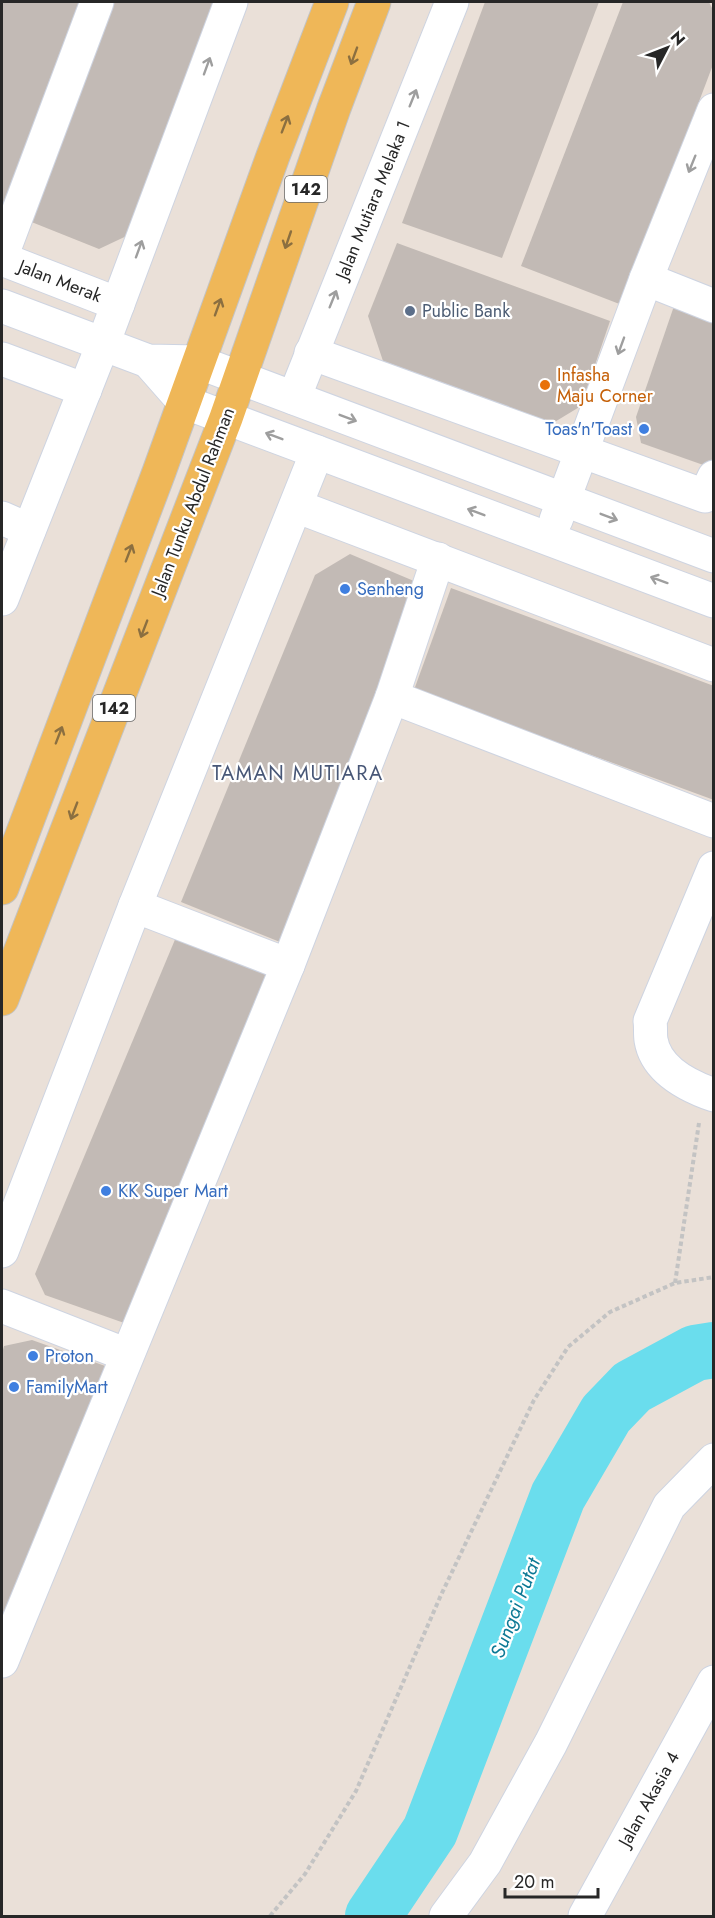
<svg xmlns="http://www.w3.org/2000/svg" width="715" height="1918" font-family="Jost,sans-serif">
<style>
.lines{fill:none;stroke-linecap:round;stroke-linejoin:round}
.river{stroke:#6added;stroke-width:56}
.building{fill:#c2bab5}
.minor-casing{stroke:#ced4e1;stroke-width:35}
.major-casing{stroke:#c3c3c3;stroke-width:35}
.path{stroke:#c3c3c3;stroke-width:4;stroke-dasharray:4.5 3;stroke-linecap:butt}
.minor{stroke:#fff;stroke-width:33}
.major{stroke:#efb758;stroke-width:33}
.oneway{stroke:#8b6f40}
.oneway2{stroke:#9e9e9e}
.service-dot{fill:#5c6f8a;stroke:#fff;stroke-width:2}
.food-dot{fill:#e8710a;stroke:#fff;stroke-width:2}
.shop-dot{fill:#3f7fe0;stroke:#fff;stroke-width:2}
.labels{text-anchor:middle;stroke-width:4.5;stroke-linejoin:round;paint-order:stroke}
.shield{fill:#fff;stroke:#686868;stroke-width:1.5}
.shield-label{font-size:16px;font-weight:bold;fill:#272727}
.street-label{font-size:18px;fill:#272727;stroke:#fff}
.service-label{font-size:18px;fill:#4e5e75;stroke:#fff;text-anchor:start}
.food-label{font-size:18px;fill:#c56008;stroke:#fff;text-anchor:start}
.shop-label{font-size:18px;fill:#366cbe;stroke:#fff;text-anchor:start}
.neighbourhood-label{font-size:20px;letter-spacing:1.5px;fill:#485777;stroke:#fff}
.water-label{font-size:20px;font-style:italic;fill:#0d7995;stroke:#fff}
</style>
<rect width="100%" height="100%" fill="#eae0d8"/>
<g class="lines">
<!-- river -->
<path class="river" d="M373 1916 430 1831 558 1496 606 1414 632 1387 695 1353 714 1350"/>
</g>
<!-- building -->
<g class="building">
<path d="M2 2H93L2 211Z"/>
<path d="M110 2H218L135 232 99 249 29 221Z"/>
<path d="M485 2H599L502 258 402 223Z"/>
<path d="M623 2H709L714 12V62L622 305 521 266Z"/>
<path d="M397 243 610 321 581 406 553 423 383 361 368 316Z"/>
<path d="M674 306 714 320V455L709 467 641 443 636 417Z"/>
<path d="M350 554 421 584 280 942 181 902 315 575Z"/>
<path d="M451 588 714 686V800L414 690Z"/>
<path d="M179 930 272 966 127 1324 45 1295 35 1274Z"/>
<path d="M32 1340 108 1367 9 1618 2 1615V1353L4 1346Z"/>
</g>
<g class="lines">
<!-- minor casing -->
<g class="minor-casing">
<g id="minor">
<path d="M2 255 97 2"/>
<path d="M2 259 118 304"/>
<path d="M646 279 714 306"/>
<path d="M2 306 148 361 198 362 714 556"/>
<path d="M311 353 705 496 714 477"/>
<path d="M2 359 85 390"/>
<path d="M148 361 184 402 714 601"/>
<path d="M294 398 452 2"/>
<path d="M296 506 714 665"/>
<path d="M2 518 29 530"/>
<path d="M556 520 646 279 714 110"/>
<path d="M2 599 103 344 231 2"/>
<path d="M392 697 714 821"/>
<path d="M714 868 650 1021C651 1027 650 1034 651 1040 656 1070 688 1086 714 1095"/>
<path d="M135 906 288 965"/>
<path d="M2 1251 135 906 317 452"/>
<path d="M2 1306 127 1355"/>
<path d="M2 1661 288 965 392 697 438 559"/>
<path d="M446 1916 485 1863 551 1743 669 1506 714 1460"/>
<path d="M585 1916 714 1682"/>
</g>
</g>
<!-- major casing -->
<g class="major-casing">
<g id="major">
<path d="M2 888 159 472 273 156 332 2"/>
<path d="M2 999 226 418 334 108 374 2"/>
</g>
</g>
<!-- path -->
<g class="path">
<path d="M675 1283 699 1123"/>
<path d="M270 1916 305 1874 356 1791 441 1595 534 1400 568 1347 610 1312 675 1283 714 1277"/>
</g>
<!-- minor -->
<use href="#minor" class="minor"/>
<!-- major -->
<use href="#major" class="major"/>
</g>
<!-- one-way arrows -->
<defs><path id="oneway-shaft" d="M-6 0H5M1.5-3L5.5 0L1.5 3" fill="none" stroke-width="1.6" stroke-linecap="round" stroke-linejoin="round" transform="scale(1.5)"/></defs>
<g class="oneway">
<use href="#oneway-shaft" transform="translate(354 56) rotate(110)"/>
<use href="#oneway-shaft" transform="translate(285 124) rotate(-69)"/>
<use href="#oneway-shaft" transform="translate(288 240) rotate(109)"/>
<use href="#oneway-shaft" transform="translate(218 307) rotate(-70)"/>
<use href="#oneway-shaft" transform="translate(129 553) rotate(-69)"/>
<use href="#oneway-shaft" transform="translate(144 629) rotate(111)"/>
<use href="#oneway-shaft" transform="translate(59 735) rotate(-69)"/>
<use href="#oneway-shaft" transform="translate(74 811) rotate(111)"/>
</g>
<g class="oneway2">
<use href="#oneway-shaft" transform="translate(207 66) rotate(-70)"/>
<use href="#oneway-shaft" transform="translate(413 98) rotate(-68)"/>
<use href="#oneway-shaft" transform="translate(692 164) rotate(112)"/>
<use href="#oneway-shaft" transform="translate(139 249) rotate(-70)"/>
<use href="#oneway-shaft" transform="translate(333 299) rotate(-68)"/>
<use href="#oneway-shaft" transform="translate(621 346) rotate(110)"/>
<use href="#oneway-shaft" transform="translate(348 418) rotate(21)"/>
<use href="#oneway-shaft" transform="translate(274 436) rotate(-159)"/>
<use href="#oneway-shaft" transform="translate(476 512) rotate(-159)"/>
<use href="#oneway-shaft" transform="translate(609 517) rotate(21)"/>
<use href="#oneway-shaft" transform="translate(659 580) rotate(-160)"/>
</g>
<!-- markers -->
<circle class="service-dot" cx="410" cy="311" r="6"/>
<circle class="food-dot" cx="545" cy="385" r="6"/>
<g class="shop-dot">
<circle cx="644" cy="429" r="6"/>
<circle cx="345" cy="589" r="6"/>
<circle cx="106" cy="1191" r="6"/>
<circle cx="33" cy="1356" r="6"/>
<circle cx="14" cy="1387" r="6"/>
</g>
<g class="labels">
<!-- shield labels -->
<g class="shield">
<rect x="285" y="176" width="42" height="26" rx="4.5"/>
<rect x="93" y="695" width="42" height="26" rx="4.5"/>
</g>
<g class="shield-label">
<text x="306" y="195">142</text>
<text x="114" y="714">142</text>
</g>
<!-- street labels -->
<g class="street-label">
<text transform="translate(373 200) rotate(-68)" y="6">Jalan Mutiara Melaka 1</text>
<text transform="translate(60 281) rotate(21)" y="6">Jalan Merak</text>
<text transform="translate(193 502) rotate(-69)" y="6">Jalan Tunku Abdul Rahman</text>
<text transform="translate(649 1799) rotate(-61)" y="6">Jalan Akasia 4</text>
</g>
<!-- service labels -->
<g class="service-label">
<text x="422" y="317">Public Bank</text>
</g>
<!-- food labels -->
<g class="food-label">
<text x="557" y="381">Infasha<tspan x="557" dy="21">Maju Corner</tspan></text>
</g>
<!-- shop labels -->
<g class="shop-label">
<text x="632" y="435" text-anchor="end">Toas'n'Toast</text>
<text x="357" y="595">Senheng</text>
<text x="118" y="1197">KK Super Mart</text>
<text x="45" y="1362">Proton</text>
<text x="26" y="1393">FamilyMart</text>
</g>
<!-- neighbourhood labels -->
<g class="neighbourhood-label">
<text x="298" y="780">TAMAN MUTIARA</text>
</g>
<!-- water labels -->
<g class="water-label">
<text transform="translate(515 1608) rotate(-69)" y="7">Sungai Putat</text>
</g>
</g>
<!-- border -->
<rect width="715" height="1918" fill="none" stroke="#272727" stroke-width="6"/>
<!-- north arrow -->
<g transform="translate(667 48) rotate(48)" stroke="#ffffff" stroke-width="4.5" paint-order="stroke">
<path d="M0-4.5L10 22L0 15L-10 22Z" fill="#272727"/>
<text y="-9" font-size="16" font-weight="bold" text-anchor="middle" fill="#272727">N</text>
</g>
<!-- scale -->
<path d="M505 1888v9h93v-9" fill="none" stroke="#272727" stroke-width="3"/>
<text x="514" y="1888" font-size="18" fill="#272727" stroke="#ffffff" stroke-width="4.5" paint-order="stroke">20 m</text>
</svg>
